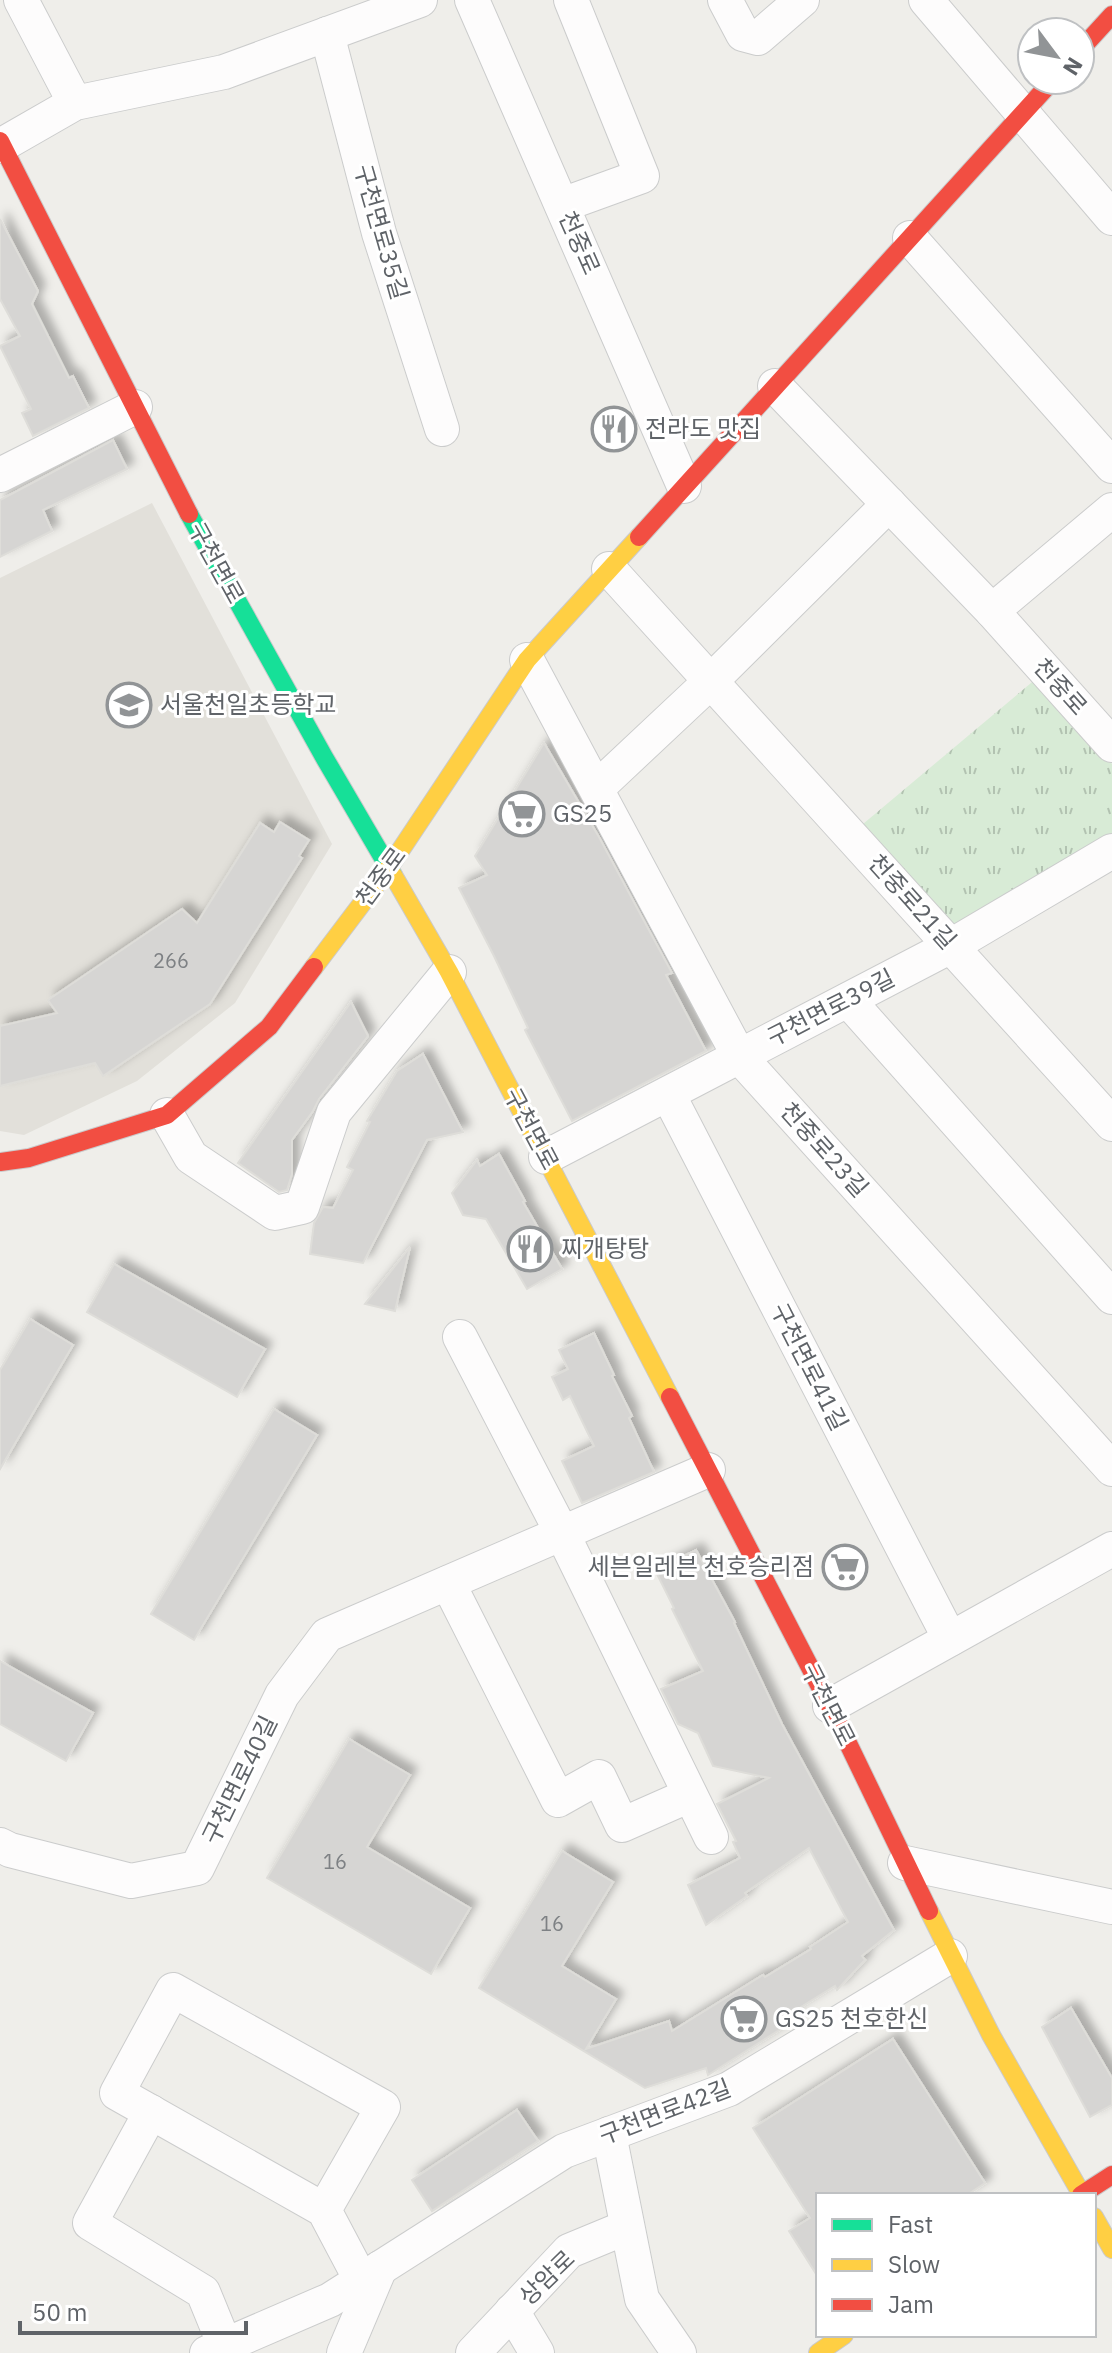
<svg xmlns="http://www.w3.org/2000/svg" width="1112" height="2353" font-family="'IBM Plex Sans','Noto Sans KR',sans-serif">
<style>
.education{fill:#e2e0da}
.park{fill:url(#park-tufts)}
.building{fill:#d6d5d3;stroke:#deddd9;stroke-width:2;filter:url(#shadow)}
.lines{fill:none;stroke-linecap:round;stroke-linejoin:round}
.street-casing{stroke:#cbcccc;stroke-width:36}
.fast-casing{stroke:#cacacb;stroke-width:20}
.slow-casing{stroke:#cacacb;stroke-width:20}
.jam-casing{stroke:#cacacb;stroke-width:20}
.street{stroke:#fdfcfc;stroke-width:34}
.fast{stroke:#16e098;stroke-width:18}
.slow{stroke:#ffcf43;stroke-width:18}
.jam{stroke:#f24e42;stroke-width:18}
.labels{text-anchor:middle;stroke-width:6;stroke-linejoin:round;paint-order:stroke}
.number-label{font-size:20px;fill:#7e8184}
.street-label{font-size:24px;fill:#5f6368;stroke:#fff}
.poi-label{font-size:24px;fill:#5f6368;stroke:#fff;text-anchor:start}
</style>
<defs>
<pattern id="park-tufts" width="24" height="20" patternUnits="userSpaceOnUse" patternTransform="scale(2)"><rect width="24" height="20" fill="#d8ebd6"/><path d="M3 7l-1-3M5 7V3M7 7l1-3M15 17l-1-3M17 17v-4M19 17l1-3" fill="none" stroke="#b2c2b1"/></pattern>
<filter id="shadow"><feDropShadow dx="7" dy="-7" stdDeviation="4" flood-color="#0004"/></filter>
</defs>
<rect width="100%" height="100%" fill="#efeeea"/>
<!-- education -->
<path class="education" d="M152 503 332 844 235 1003 137 1081 24 1135 0 1131V578Z"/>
<!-- park -->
<path class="park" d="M1037 678 1112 764V834L953 930 863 824Z"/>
<!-- building -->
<g class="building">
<path d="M0 219 38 291 32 304 69 378 73 376 89 408 33 436 22 413 31 409 0 346 20 336 0 299Z"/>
<path d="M113 440 127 469 43 510 52 531 0 557V500Z"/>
<path d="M544 743 599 837 672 973 666 975 706 1051 572 1121 525 1030 528 1028 494 956 459 888 487 875 475 856Z"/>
<path d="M280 822 309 840 299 856 302 858 210 1004 103 1076 95 1063 0 1086V1026L57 1013 48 1000 182 909 197 923 260 823 274 832Z"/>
<path d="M351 1002 368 1036 319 1099 313 1111 292 1140V1174L287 1190 279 1192 238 1163Z"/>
<path d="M423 1054 463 1132 427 1140 363 1263 310 1254 314 1223 323 1207 333 1208 353 1170 347 1167 370 1122 367 1121 397 1071Z"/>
<path d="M499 1154 525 1201 523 1202 562 1269 527 1289 486 1219 463 1215 452 1193 477 1160 480 1166Z"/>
<path d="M410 1247 395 1311 365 1304Z"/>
<path d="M114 1264 265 1349 237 1397 87 1312Z"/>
<path d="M30 1319 73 1345 0 1469V1370Z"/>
<path d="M594 1333 614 1375 612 1376 632 1416 629 1418 654 1472 582 1503 562 1461 594 1446 570 1396 563 1400 552 1377 568 1369 559 1350Z"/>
<path d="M274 1409 317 1435 194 1640 151 1614Z"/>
<path d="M696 1550 735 1622 734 1623 782 1724 894 1930 862 1956 865 1960 837 1990 835 1986 788 2015 792 2022 708 2075 706 2068 645 2088 479 1988 562 1851 613 1882 562 1966 616 1999 586 2049 669 2021 672 2031 763 1975 765 1977 811 1949 810 1947 848 1922 809 1848 745 1893 747 1896 706 1925 688 1885 740 1858 733 1842 736 1841 717 1804 769 1778 713 1766 698 1733 678 1724 661 1689 703 1671 672 1609 674 1608 655 1570Z"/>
<path d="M0 1661 93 1713 66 1761 0 1724Z"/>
<path d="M349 1739 410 1775 367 1847 470 1908 431 1974 267 1878Z"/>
<path d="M1071 2008 1112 2078V2105L1090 2117 1042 2027Z"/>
<path d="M893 2039 985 2183 967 2195H818V2277L789 2231 810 2218 753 2128Z"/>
<path d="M517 2110 538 2141 432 2211 412 2180Z"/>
</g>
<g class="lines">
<!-- street casing -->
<g class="street-casing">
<g id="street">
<path d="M21 0 75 103"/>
<path d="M472 0 684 486"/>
<path d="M725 0 743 34 758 38 802 0"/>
<path d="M926 0 1112 218"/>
<path d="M327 34 379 233 442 429"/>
<path d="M0 146 75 103 224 72 420 0"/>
<path d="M562 205 642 176 571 0"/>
<path d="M910 238 1112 466"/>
<path d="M775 386 992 611 1112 745"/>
<path d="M0 475 135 407"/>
<path d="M609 569 1112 1124"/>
<path d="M992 611 1112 510"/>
<path d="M527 660 739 1056 1112 1469"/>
<path d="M597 788 711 681 889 504"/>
<path d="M848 1000 1112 1297"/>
<path d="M668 1094 950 1639"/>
<path d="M167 1115 191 1157 275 1213 302 1207 334 1112 449 972"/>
<path d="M546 1157 951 946 1112 851"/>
<path d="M460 1337 562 1533 711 1837"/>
<path d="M448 1583 558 1800 599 1777 622 1825 690 1795"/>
<path d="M830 1706 1112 1549"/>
<path d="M0 1845 10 1850 131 1881 197 1868 282 1695 327 1635 708 1470"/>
<path d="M905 1863 1112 1907"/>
<path d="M151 2112 90 2223 203 2292 228 2353"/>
<path d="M609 2134 642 2299 679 2353"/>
<path d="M324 2210 383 2107 173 1990 117 2093 324 2210 361 2280"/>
<path d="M512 2311 537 2353"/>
<path d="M207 2353 330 2300 564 2151 729 2089 950 1956"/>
<path d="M344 2353 380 2268"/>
<path d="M473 2353 569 2251 627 2227"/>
</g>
</g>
<!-- fast casing -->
<g class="fast-casing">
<path id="fast" d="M189 514 324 757 393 875"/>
</g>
<!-- slow casing -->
<g class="slow-casing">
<g id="slow">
<path d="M393 875 449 972 670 1397"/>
<path d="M314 967 388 869 527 660 639 537"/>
<path d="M929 1911 991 2035 1082 2195"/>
<path d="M1094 2217 1112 2249"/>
<path d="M818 2353 844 2335"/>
</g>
</g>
<!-- jam casing -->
<g class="jam-casing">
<g id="jam">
<path d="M1080 50 1112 15"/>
<path d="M0 141 189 514"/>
<path d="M639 537 1053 80"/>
<path d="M0 1162 29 1158 167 1115 269 1027 314 967"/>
<path d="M670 1397 830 1706 929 1911"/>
<path d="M1081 2195 1112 2175"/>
</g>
</g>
<!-- street -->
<use href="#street" class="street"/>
<!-- fast -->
<use href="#fast" class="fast"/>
<!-- slow -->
<use href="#slow" class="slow"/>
<!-- jam -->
<use href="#jam" class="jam"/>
</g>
<!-- icons -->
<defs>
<g id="restaurant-ring" transform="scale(2.3)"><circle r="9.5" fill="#fff" stroke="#919496" stroke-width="1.5"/><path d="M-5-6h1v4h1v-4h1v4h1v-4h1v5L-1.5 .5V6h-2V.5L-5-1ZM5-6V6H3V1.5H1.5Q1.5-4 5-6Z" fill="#919496"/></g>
<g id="school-ring" transform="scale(2.3)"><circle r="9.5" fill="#fff" stroke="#919496" stroke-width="1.5"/><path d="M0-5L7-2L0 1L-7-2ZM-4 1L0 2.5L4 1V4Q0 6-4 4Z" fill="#919496"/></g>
<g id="supermarket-ring" transform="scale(2.3)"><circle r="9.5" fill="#fff" stroke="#919496" stroke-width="1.5"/><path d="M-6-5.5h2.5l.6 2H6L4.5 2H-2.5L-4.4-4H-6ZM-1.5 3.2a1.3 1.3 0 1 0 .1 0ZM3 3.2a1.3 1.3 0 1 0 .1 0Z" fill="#919496"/></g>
</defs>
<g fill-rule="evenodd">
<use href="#restaurant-ring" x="614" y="429"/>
<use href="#school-ring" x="129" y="705"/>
<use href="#supermarket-ring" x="522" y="814"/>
<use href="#restaurant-ring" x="530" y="1249"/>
<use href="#supermarket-ring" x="845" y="1567"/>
<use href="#supermarket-ring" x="744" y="2019"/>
</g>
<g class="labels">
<!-- number labels -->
<g class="number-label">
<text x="171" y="968">266</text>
<text x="335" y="1869">16</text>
<text x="552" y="1931">16</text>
</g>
<!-- street labels -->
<g class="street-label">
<text transform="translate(381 232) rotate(74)" y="8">구천면로35길</text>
<text transform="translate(579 243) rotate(66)" y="8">천중로</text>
<text transform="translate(216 563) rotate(61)" y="8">구천면로</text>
<text transform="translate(1060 687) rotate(48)" y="8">천중로</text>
<text transform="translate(381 877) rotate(-54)" y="8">천중로</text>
<text transform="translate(912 902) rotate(48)" y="8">천중로21길</text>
<text transform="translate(831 1008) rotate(-27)" y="8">구천면로39길</text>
<text transform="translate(531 1129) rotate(62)" y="8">구천면로</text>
<text transform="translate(824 1150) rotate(48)" y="8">천중로23길</text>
<text transform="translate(809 1367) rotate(63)" y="8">구천면로41길</text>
<text transform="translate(828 1705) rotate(63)" y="8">구천면로</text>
<text transform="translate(240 1780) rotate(-64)" y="8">구천면로40길</text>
<text transform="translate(665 2112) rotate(-21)" y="8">구천면로42길</text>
<text transform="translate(547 2278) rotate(-44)" y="8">상암로</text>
</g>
<!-- poi labels -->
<g class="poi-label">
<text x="645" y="437">전라도 맛집</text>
<text x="160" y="713">서울천일초등학교</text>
<text x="553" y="822">GS25</text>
<text x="561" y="1257">찌개탕탕</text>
<text x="814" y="1575" text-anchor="end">세븐일레븐 천호승리점</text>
<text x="775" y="2027">GS25 천호한신</text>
</g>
</g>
<!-- legend -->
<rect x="816" y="2193" width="280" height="144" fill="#ffffff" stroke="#bfc1c3" stroke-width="2"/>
<rect x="832" y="2219" width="40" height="12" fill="#16e098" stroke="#bfc1c3" stroke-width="2"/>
<text x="888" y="2233" font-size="24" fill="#5f6368">Fast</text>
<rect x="832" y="2259" width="40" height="12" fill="#ffcf43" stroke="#bfc1c3" stroke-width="2"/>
<text x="888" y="2273" font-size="24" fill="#5f6368">Slow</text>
<rect x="832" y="2299" width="40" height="12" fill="#f24e42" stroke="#bfc1c3" stroke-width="2"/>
<text x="888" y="2313" font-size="24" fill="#5f6368">Jam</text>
<!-- north arrow -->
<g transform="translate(1056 56) rotate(122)"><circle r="38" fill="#ffffff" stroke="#bfc1c3" stroke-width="2"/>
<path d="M0-6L14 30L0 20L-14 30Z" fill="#919496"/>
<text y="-12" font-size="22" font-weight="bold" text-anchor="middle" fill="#5f6368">N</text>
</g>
<!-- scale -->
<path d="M20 2321v12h226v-12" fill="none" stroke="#5f6368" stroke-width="4"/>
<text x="32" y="2321" font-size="24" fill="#5f6368" stroke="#ffffff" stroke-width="6" paint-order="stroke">50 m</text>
</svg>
